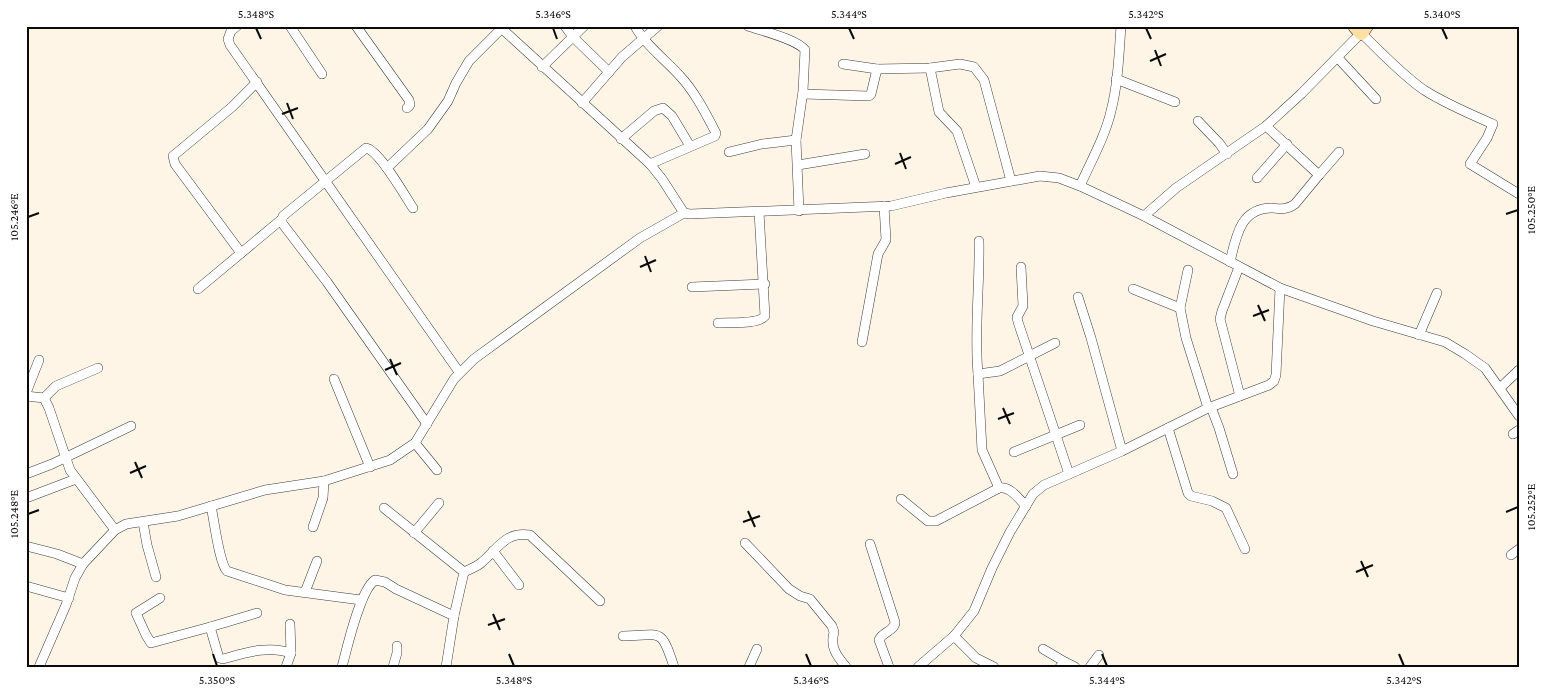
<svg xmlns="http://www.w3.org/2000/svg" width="1545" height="693" font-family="'Crimson Pro',serif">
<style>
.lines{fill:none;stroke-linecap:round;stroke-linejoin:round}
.street-casing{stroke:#3d3d3d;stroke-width:10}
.secondary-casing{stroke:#2c2c2c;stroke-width:15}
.street{stroke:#fff;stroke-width:9}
.secondary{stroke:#ffdfa2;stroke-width:14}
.ticks{fill:none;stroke:#0a0a0a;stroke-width:2}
.neatline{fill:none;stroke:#0a0a0a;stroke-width:2}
.ticks-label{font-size:12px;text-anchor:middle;fill:#0a0a0a}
</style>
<rect width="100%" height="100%" fill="#fff5e7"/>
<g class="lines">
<!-- street casing -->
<g class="street-casing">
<g id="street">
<path d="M237 26 231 31 228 39 230 45 459 372"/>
<path d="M290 26 322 74"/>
<path d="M356 26 409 100 410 105 407 108"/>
<path d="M499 26 650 164 662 179 684 213 690 214 891 206 946 193 1040 176 1059 178 1080 186 1144 216 1280 288 1373 321 1445 342 1465 354 1485 368 1519 416"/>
<path d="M565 26 573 37 609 72"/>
<path d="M635 26C646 46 666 60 680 76 695 92 706 114 716 133L715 136 650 164"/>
<path d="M748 26C762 31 797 39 805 50L803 91 796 140 799 211"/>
<path d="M1338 58 1376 99"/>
<path d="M843 64 877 69 930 68 960 64 974 67 984 80 1011 181"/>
<path d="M542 67 584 26"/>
<path d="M930 68 939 112 957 131 976 187"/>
<path d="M1116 79 1175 102"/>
<path d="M803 94 869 96 871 94 877 69"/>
<path d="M582 103 622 57 658 26"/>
<path d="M1198 121 1219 143 1227 154"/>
<path d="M1266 126 1319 175 1339 152"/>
<path d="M621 139 654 111 663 108 672 116 690 146"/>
<path d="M729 152 762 144 796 140"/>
<path d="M798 165 865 154"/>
<path d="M387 168 428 129 448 101 456 83 469 61 501 29"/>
<path d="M1257 178 1287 144"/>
<path d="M1080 186C1091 161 1105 137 1111 111 1118 84 1119 54 1121 26"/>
<path d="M413 208C405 196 379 150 366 148L283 216 282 219V223L327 282 427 424"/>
<path d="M1144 216 1176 188 1266 126 1301 94 1361 33C1381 52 1401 74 1424 90 1446 104 1470 114 1493 124L1487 138 1470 164 1519 194"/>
<path d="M979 241C980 285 974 330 978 374L1000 371 1055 343"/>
<path d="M241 253 175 164 173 156 232 107 257 82"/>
<path d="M1230 262C1236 237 1240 208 1272 208 1281 209 1287 210 1295 204L1319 175"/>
<path d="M1021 267 1023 306 1017 317 1018 322 1069 474"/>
<path d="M1239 267 1222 311 1220 319 1240 396"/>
<path d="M692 287 765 284"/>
<path d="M198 289 282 219"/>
<path d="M1133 289 1180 308 1186 338 1208 408"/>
<path d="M1078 297 1091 338 1122 451"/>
<path d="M1180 308 1188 270"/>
<path d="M718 323C730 322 758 325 765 316L759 212"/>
<path d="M1419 335 1437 293"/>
<path d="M862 342 878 254 886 240 884 206"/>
<path d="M978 374 982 450 999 488"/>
<path d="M334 379 370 467"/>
<path d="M1500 388 1519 370"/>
<path d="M26 393 39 360"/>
<path d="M26 396 44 398 49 408 70 470 115 530"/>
<path d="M44 398 56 386 98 368"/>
<path d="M1211 407 1219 428 1233 474"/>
<path d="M1168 428 1188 493 1191 496 1212 501 1226 508 1245 549"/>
<path d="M1513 434 1519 430"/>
<path d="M415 443 437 470"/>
<path d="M1014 452 1080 425"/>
<path d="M26 474 52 464 131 426"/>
<path d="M26 498 76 479"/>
<path d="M901 499 928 521H936L999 488C1010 486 1018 498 1026 506"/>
<path d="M211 506C214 519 219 563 227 571L285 590 361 600"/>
<path d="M384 508 464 572 454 616 446 667"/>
<path d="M143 522 147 545 156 577"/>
<path d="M313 527 323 498 324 481"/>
<path d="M414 533 439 503"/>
<path d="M745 543 789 589 800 596 810 599 832 626 834 632C830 647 836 655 846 667"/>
<path d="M870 544 895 622C895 631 882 632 879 640L889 667"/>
<path d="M26 546 57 554 83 564"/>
<path d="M493 551 519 585"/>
<path d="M1511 555 1519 549"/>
<path d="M464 572C470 569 476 567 481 563 498 549 505 531 530 535L600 601"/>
<path d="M26 586 69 598"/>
<path d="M305 592 317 561"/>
<path d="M160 598 136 613 146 635 151 643 210 627"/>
<path d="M257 613 210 627 219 658 223 659C245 653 268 645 291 653"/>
<path d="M623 636C662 635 661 627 674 667"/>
<path d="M954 636 976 658 994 667"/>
<path d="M1043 649 1065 662"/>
<path d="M39 667 66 605 75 578 83 564 115 530 126 524 178 516 265 490 324 481 390 460 415 443 454 379 474 359 640 238 684 213"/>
<path d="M286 667 291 653 290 624"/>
<path d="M342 667C347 648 360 590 375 580L385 582 396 589 454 616"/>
<path d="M393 667 397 653V646"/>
<path d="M749 667 757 649"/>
<path d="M918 667 954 636 974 611 992 568 1010 532 1033 494 1044 485 1122 451 1208 408 1269 385 1274 381 1276 375 1280 288"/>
<path d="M1060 667 1065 662 1075 667"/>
<path d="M1090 667 1099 655"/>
</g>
</g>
<!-- secondary casing -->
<g class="secondary-casing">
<path id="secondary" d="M1355 26 1361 33 1366 26"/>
</g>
<!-- street -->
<use href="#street" class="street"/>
<!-- secondary -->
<use href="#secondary" class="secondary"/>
</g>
<!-- ticks -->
<path class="ticks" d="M256 28 261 39M553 28 557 39M849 28 854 39M1146 28 1151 39M1442 28 1447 39M1155 50 1161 66M1150 61 1166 54M287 103 293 119M282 114 298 108M900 153 906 169M895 164 911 157M1506 214 1518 210M28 217 39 213M645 256 651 272M640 267 656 260M1258 305 1265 321M1253 316 1269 310M390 359 397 375M385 370 401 363M1003 408 1010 424M998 419 1014 413M135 462 142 478M130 473 146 466M748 511 755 527M1506 512 1518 507M28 514 39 510M743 522 760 516M1361 561 1368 577M1356 572 1373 565M493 614 500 630M488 625 505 619M213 654 217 666M509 654 514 666M806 654 811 666M1102 654 1107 666M1399 654 1404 666"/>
<!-- border -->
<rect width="1545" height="693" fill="none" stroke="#ffffff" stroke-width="55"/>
<rect x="28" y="28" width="1490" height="638" class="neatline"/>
<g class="ticks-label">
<text x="256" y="18">5.348°S</text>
<text x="553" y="18">5.346°S</text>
<text x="849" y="18">5.344°S</text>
<text x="1146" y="18">5.342°S</text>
<text x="1442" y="18">5.340°S</text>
<text transform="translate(1531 210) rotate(-90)" y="4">105.250°E</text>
<text transform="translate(14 217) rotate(-90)" y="4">105.246°E</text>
<text transform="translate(1531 507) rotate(-90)" y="4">105.252°E</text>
<text transform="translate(14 514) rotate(-90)" y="4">105.248°E</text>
<text x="217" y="684">5.350°S</text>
<text x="514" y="684">5.348°S</text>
<text x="811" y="684">5.346°S</text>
<text x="1107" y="684">5.344°S</text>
<text x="1404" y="684">5.342°S</text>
</g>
</svg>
